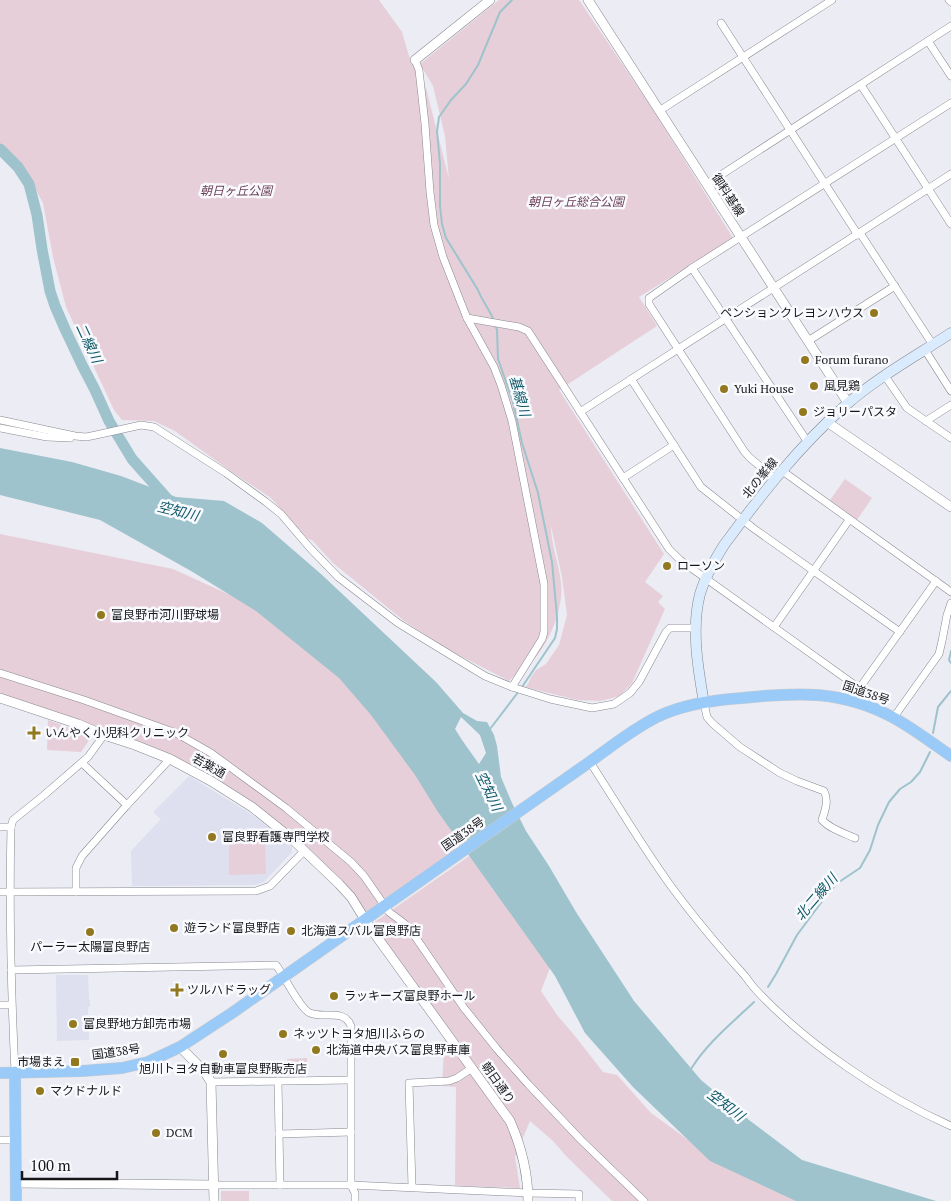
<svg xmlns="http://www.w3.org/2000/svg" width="951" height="1201" font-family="'PT Serif','Noto Sans JP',serif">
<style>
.built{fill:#dedfef}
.green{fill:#e6cfd8}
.water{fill:#9ec3cc;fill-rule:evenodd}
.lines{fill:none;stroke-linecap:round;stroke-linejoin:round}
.stream{stroke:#9ec3cc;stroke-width:2}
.river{stroke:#9ec3cc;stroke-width:11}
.minor-casing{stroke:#87888f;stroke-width:8}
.tertiary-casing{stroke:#87888f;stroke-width:10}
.secondary-casing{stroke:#87888f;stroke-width:11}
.trunk-casing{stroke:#ccc;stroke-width:12}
.minor{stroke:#fff;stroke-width:7}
.tertiary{stroke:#fff;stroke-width:9}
.secondary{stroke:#d9ebfd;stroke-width:10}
.trunk{stroke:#9acaf8;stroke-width:11}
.poi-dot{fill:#92791f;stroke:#f9fafe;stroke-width:2}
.labels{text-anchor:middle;stroke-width:5;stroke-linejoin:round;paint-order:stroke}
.park-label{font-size:12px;font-style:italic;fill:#6d3f55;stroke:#f9fafe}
.street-label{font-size:12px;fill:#161619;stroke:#f9fafe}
.poi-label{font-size:12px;fill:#161619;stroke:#f9fafe;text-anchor:start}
.water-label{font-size:14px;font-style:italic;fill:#0d5967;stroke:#f9fafe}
</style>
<rect width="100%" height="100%" fill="#ebecf4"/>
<!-- built -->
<g class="built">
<path d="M189 776 248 812 268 827 292 847V852L264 882 255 885 132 886 131 851 161 819 153 812Z"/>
<path d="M56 975H88L89 1000H90V1007H88L89 1040 57 1041Z"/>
</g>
<!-- green -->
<g class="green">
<path d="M0 0H379L402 32 409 56 426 88 449 179 445 136 433 86 420 64 499 0H579L650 105 733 238 639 297 657 326 559 390 664 554 645 582 663 596 658 602 665 609 632 683 620 696 600 701 577 700 525 687 528 684 531 677 536 670 546 664 559 645 567 615 562 577 551 526C551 544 559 564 561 583 564 606 550 641 535 658 527 667 516 673 509 681L447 649 403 620 333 563 312 540 308 539 271 498 222 465 175 431 154 421 122 420 114 410 66 307 53 257 43 203 29 177 18 162 0 145Z"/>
<path d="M845 479 872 498 857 520 830 500Z"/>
<path d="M0 534 173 569 259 608 361 693 468 842 362 915 351 897 273 822 170 759 0 698Z"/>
<path d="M48 720 92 736 81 752 47 750Z"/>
<path d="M229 839H265L266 874 229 875Z"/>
<path d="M475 852 551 965 541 991 557 1015 575 1036 603 1072 617 1075 651 1113 705 1152 804 1201H612L567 1157 553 1141 530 1121 515 1157 520 1188 461 1186 455 1185 456 1087 442 1086 445 1030 369 926Z"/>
<path d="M307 1058V1076H288L287 1059Z"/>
<rect x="221" y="1191" width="28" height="10"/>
</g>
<!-- water -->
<path class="water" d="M0 448 72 462 121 476 176 497 224 501 262 523 321 574 436 682 463 713 477 721 487 722 494 735 497 746 501 777 512 803 526 831 549 866 576 912 634 1001 701 1080 749 1120 802 1160 936 1201H796L710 1161 633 1087 585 1033 555 976 438 812 415 775 371 715 339 678 256 611 191 571 100 520 0 495ZM461 717 480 735 486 753 479 764 462 740 455 729Z"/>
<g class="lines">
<!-- stream -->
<g class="stream">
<path d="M494 321C490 310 482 301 478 290L446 238 442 224 440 206V164L437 131 439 117 451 100 466 84 478 65 500 12 512 0"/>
<path d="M495 325 497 330 498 359 513 402 522 443 538 493 552 562 557 616V629L555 638 522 687"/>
<path d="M951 651 949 660 951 663"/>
<path d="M490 729 519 691"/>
<path d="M933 733 938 707 951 691"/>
<path d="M768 987 776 974 797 935 826 896 836 884 860 868 870 850 878 825 889 802 900 789 911 782 920 772 930 752"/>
<path d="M691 1069C707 1043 732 1023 754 1002"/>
</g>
<!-- river -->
<path class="river" d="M0 149 18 167 29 184 37 215 42 249 50 291 55 306 65 329 82 365 95 390 109 421 132 459 171 503"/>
<!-- minor casing -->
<g class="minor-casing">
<g id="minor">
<path d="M949 0 951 2"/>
<path d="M721 23 858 235"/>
<path d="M928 41 951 76"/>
<path d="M415 60 419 70 425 124 430 192 434 225 443 257 461 303 467 318 494 367 501 385 512 421 544 584V632L542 639 512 687"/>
<path d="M861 85 951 224"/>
<path d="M659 111 832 0"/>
<path d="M707 184 951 26"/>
<path d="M860 233 933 345"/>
<path d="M692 268 807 441"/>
<path d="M467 318 519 327 528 331 669 549 680 560 859 688"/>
<path d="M808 341 895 286"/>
<path d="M925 350 951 391"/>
<path d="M885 376 907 408 951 438"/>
<path d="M631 379 701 487 753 528 900 632"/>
<path d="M580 412 951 174"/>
<path d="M0 420 75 436 86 437 96 435 141 425 154 427 226 473 266 502 281 514 310 548 338 577 398 623 485 676 512 687 550 699 592 708 614 704 630 693 639 682 666 632 670 628H696"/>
<path d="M926 421 951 405"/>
<path d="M0 428 47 437 70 438"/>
<path d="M781 470 951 592"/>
<path d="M623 478 674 445"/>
<path d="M775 479 749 457 744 451 649 304V298L692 268 951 103"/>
<path d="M774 627 849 520"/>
<path d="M0 673 84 700 176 733 211 753 286 808 351 862 364 876 389 912 405 924 414 935 464 1008 497 1049 528 1084 581 1140 644 1201"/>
<path d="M851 700 936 581"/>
<path d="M704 703 707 717 712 723 740 747 780 773 797 781 824 791C829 801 825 810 822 820 830 829 844 833 855 838"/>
<path d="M894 717 939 654 942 641 947 615 951 603"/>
<path d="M590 762C616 802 640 843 668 882 692 915 718 946 745 976 749 981 752 986 757 991 808 1045 883 1096 951 1126"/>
<path d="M82 763 127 805"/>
<path d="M0 827H11"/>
<path d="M0 892 256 891 270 886 305 850"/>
<path d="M76 892V868L82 856 127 805 170 759"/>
<path d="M11 970 276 965C284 975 300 1009 310 1013 324 1019 344 1008 351 1026V1185L355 1193V1201"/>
<path d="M0 1005H11"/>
<path d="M15 1072C11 990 9 909 11 827L13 820 43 796 88 757 104 735"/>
<path d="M278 1081 280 1185"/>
<path d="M211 1082 350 1080"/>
<path d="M279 1134 351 1132"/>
<path d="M0 1140H16"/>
<path d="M214 1185H351L528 1193 579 1194V1201"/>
<path d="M412 1187 409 1083 449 1081 457 1078 472 1068"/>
</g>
</g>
<!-- tertiary casing -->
<g class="tertiary-casing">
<g id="tertiary">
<path d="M588 0 848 403"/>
<path d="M415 60 490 0"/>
<path d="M827 422 951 507"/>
<path d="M0 698 78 724 104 735 135 745 170 759 211 781 252 807 292 839 339 884 351 897 369 926 510 1121C522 1148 528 1172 528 1201"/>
<path d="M180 1047 204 1071 211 1082 214 1201"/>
<path d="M16 1183 214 1185"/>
</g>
</g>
<!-- secondary casing -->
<g class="secondary-casing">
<path id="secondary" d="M704 703C698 669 691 628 700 594 705 577 714 561 724 545 761 495 799 446 847 404 878 377 916 356 951 333"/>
</g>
<!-- trunk casing -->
<g class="trunk-casing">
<g id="trunk">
<path d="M15 1072 16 1201"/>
<path d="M0 1073 82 1071 122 1068 148 1062 180 1047 232 1013 581 768C606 751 629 731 657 717 683 704 713 700 742 698 798 692 843 690 894 718 914 729 932 743 951 756"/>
</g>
</g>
<!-- minor -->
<use href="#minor" class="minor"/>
<!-- tertiary -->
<use href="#tertiary" class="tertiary"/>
<!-- secondary -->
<use href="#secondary" class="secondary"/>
<!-- trunk -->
<use href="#trunk" class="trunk"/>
</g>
<!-- markers -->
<g class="poi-dot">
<circle cx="874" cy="313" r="5"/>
<circle cx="805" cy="360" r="5"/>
<circle cx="814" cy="386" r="5"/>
<circle cx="724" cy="389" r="5"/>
<circle cx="803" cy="412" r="5"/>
<circle cx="667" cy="566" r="5"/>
<circle cx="101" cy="615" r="5"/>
<path d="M31.5 725.5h5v5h5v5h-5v5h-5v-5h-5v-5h5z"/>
<circle cx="212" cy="837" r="5"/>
<circle cx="174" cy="928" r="5"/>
<circle cx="291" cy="931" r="5"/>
<circle cx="90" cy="932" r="5"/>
<path d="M174.5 982.5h5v5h5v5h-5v5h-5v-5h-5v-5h5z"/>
<circle cx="334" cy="996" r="5"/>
<circle cx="73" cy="1024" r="5"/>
<circle cx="283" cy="1034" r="5"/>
<circle cx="316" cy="1050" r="5"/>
<circle cx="223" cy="1054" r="5"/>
<rect x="70" y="1057" width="10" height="10" rx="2.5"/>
<circle cx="40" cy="1091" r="5"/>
<circle cx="156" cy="1133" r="5"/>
</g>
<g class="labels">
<!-- park labels -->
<g class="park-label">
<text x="236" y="195">朝日ヶ丘公園</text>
<text x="576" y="206">朝日ヶ丘総合公園</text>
</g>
<!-- street labels -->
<g class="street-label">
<text transform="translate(728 195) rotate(57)" y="4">御料基線</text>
<text transform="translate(760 478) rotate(-51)" y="4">北の峯線</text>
<text transform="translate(866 693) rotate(19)" y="4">国道38号</text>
<text transform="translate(209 766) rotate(29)" y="4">若葉通</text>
<text transform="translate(463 834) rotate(-35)" y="4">国道38号</text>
<text transform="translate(116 1052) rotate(-8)" y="4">国道38号</text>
<text transform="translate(498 1083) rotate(55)" y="4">朝日通り</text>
</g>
<!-- poi labels -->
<g class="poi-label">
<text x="864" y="317" text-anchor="end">ペンションクレヨンハウス</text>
<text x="815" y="364">Forum furano</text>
<text x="824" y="390">風見鶏</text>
<text x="734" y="393">Yuki House</text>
<text x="813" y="416">ジョリーパスタ</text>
<text x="677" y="570">ローソン</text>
<text x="111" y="619">富良野市河川野球場</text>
<text x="45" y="737">いんやく小児科クリニック</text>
<text x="222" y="841">富良野看護専門学校</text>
<text x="184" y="932">遊ランド富良野店</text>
<text x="301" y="935">北海道スバル富良野店</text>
<text x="90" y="951" text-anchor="middle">パーラー太陽富良野店</text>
<text x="187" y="994">ツルハドラッグ</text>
<text x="344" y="1000">ラッキーズ富良野ホール</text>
<text x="83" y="1028">富良野地方卸売市場</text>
<text x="293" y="1038">ネッツトヨタ旭川ふらの</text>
<text x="326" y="1054">北海道中央バス富良野車庫</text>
<text x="65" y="1066" text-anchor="end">市場まえ</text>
<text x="223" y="1073" text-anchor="middle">旭川トヨタ自動車富良野販売店</text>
<text x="50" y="1095">マクドナルド</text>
<text x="166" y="1137">DCM</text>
</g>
<!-- water labels -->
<g class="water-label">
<text transform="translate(89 343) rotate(65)" y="5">二線川</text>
<text transform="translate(520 396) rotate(74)" y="5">基線川</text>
<text transform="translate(178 511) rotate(14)" y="5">空知川</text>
<text transform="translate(489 791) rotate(64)" y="5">空知川</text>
<text transform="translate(816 897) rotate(-49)" y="5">北二線川</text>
<text transform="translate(726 1105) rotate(37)" y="5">空知川</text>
</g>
</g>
<!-- scale -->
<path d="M22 1171v8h95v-8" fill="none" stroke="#161619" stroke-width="2.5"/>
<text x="30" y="1171" font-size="15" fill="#161619" stroke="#f9fafe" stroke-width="4" paint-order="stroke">100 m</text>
</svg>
